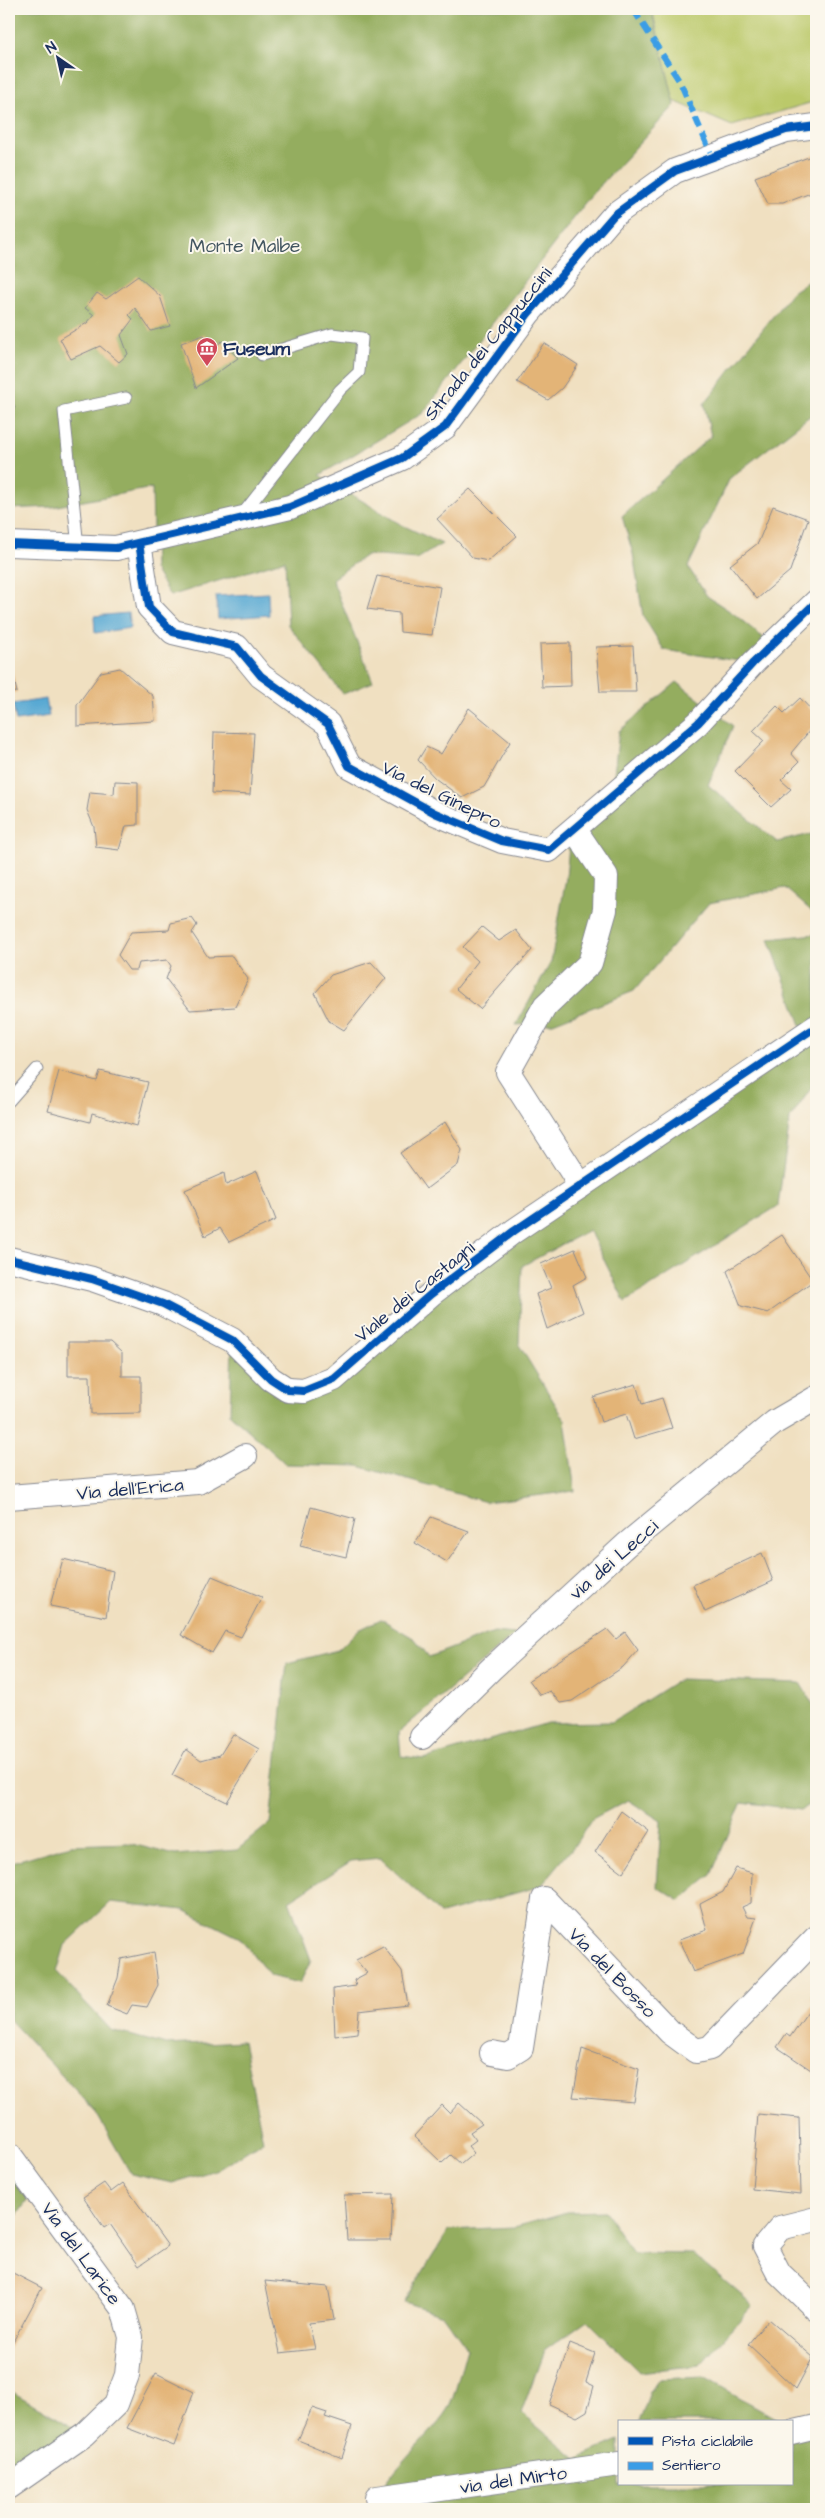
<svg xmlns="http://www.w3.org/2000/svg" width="825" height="2518" font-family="'Architects Daughter',sans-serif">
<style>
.green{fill:#bbc96b;stroke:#6b7c64}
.forest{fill:#94ad5f;stroke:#586e5e}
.water{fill:#58a9d3;stroke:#3a6c98}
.building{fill:#e3b477}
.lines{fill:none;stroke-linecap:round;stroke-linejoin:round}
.service-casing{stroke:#868890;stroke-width:13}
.minor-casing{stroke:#868890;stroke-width:26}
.service{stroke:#fff;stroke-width:11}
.minor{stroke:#fff;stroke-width:24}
.quiet{stroke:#3b9de6;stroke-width:6;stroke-dasharray:12 6;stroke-linecap:butt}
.cycleway-casing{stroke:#fbf7ec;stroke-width:11}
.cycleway{stroke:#0057b8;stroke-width:8}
.labels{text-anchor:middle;stroke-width:4;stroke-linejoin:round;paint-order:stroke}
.park-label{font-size:19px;fill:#435661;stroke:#fbf7ec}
.street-label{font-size:19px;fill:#1b2f5e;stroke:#fbf7ec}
.poi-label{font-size:19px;font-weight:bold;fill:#1b2f5e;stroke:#fbf7ec;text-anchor:start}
</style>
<rect width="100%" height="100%" fill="#fbf7ec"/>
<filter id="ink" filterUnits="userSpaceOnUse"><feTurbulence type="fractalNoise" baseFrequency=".02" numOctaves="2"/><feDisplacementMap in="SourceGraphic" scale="10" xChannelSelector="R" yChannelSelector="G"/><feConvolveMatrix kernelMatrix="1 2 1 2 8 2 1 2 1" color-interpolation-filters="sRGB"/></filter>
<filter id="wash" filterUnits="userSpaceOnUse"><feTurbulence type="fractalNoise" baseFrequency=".0096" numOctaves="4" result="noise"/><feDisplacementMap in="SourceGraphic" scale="20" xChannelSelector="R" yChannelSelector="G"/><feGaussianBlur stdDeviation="1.12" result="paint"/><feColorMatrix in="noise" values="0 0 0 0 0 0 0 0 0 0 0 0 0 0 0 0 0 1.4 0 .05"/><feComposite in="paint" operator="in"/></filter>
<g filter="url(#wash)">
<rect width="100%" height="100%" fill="#f0e0c1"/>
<!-- green -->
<path class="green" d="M652 9H816V101L732 126 674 101Z"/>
<!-- forest -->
<g class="forest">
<path d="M9 9H651L675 105 595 191 423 413 320 475 400 524 442 544 417 559 366 555 332 579 373 682 343 694 288 625 285 560 170 596 154 569 152 488 52 507 9 509Z"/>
<path d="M816 276 815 412 730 478 688 567 707 596 734 614 772 645 753 663 664 650 643 616 633 554 622 516 711 436 704 404 792 292Z"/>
<path d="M677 682 733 726 708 785 777 842 816 833V915L785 888 709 903 634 991 553 1023 516 1025 551 962 566 878 570 834 611 799 619 731Z"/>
<path d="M816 934V1081L790 1119 778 1206 625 1302 589 1230 522 1266 519 1345 565 1420 575 1491 486 1502 358 1466 286 1464 230 1414 232 1340 304 1391 431 1294 804 1033 769 939Z"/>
<path d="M381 1619 415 1639 429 1657 494 1632 515 1634 399 1732 401 1756 424 1759 548 1723 612 1722 680 1679 800 1683 816 1709V1800L801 1810 742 1802 711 1875 680 1901 657 1887 661 1821 628 1800 592 1819 574 1846 541 1886 441 1914 380 1858 351 1861 289 1901 311 1960 300 1983 270 1976 240 1938 184 1910 111 1902 65 1945 57 1972 111 2030 166 2045 243 2041 263 2141 219 2169 172 2183 131 2174 95 2111 9 2019V1863L71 1845 128 1843 175 1855 237 1850 270 1823 287 1663 338 1650 357 1631Z"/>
<path d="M9 2154 36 2188 9 2227Z"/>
<path d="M605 2211 633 2253 693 2254 753 2305 700 2365 639 2372 587 2320 544 2351 521 2413 576 2459 619 2440V2484H791V2431L816 2438V2509H375C381 2473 428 2441 447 2411 455 2398 462 2364 467 2348L443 2315 404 2302 449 2230 514 2227 567 2212Z"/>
<path d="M704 2377 783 2422H639L650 2392 659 2379Z"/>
<path d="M9 2390 85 2434 9 2487Z"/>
</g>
<!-- water -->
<g class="water">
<path d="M268 593 269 615 218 619 216 596Z"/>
<path d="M128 613 130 628 95 633 94 616Z"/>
<path d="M46 699 49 716 16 721 13 704Z"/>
</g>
<g id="blocks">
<!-- building -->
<g class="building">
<path d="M814 155 816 160V191L782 204H768L755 177Z"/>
<path d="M138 276 160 296 170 326 151 331 135 308 129 315 133 319 121 335 128 354 119 362 100 346 71 359 60 339 87 323 94 315 85 308 97 293 106 299Z"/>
<path d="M204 335 215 347 222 341 238 358 196 388 181 343Z"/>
<path d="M544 343 578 365 562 388 548 400 517 382Z"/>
<path d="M9 389 15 408 9 410Z"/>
<path d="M470 489 517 536 488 561 473 558 437 519Z"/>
<path d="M773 506 808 519 790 571 757 599 730 565 758 543Z"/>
<path d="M377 576 440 587 432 635 400 632 399 613 367 609Z"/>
<path d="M570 643 571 686 542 687 540 644Z"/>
<path d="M633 646 636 692H600L596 647Z"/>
<path d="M9 659 17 692 9 693Z"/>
<path d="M120 668 153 696 155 721 77 726V705L101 672Z"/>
<path d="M800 698 816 715V723L791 753 799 762 781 780 791 789 771 807 735 771 764 741 753 731 777 706 784 713Z"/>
<path d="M469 708 510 742 484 787 462 798 436 779 418 760 426 747 441 754Z"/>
<path d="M214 732 254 733 250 795 212 793Z"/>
<path d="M115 781 138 782V825L126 826 119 850 96 847 94 827 87 810 90 792 114 794Z"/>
<path d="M192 918 197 925 192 933 208 957 232 956 248 979 235 1007 190 1010 166 979 171 966 167 960 139 963 137 970H129L118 955 131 932 169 930 171 923Z"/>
<path d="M482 927 499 941 516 930 532 950 480 1009 456 989 478 961 463 947Z"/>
<path d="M371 962 386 978 344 1030 329 1021 315 993 331 975Z"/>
<path d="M59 1071 97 1081 100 1071 148 1082 137 1126 92 1113 90 1122 48 1111Z"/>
<path d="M445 1122 462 1150 458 1165 426 1189 400 1153Z"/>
<path d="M257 1171 276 1220 229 1242 220 1228 205 1236 185 1190 224 1173 226 1185Z"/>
<path d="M782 1235 813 1281 768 1313 741 1306 727 1271Z"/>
<path d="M575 1249 587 1277 573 1285 583 1312 547 1329 536 1294 551 1288 541 1264Z"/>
<path d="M68 1342H110L122 1353V1376H141V1413L91 1414 90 1376H68Z"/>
<path d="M636 1384 642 1404 662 1398 672 1428 634 1439 626 1414 601 1422 593 1397Z"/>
<path d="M311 1507 355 1519 346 1557 300 1546Z"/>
<path d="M431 1517 469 1531 447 1562 415 1543Z"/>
<path d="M762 1553 773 1581 705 1612 693 1585Z"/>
<path d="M63 1559 113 1571 106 1617 50 1606Z"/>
<path d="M212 1576 262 1597 241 1637 225 1631 212 1653 181 1635Z"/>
<path d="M607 1629 616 1639 625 1632 638 1650 623 1667 572 1701 560 1703 550 1691 540 1695 529 1680Z"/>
<path d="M233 1734 259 1749 227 1802 172 1775 186 1749 201 1760 220 1755Z"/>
<path d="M621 1811 649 1832 623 1873 595 1852Z"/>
<path d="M736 1868 752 1873 751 1903 742 1907 747 1917 756 1918 743 1954 693 1972 679 1940 707 1930 700 1904 723 1892Z"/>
<path d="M383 1946 402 1971 408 2005 359 2011 357 2033 335 2036 333 1989 356 1986 354 1980 367 1973 356 1960Z"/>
<path d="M154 1952 158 1985 147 2007 132 2005 127 2014 107 2006 118 1978 121 1959Z"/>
<path d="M816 1991V2068L814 2072 777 2047 786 2034 790 2037 815 2001 811 1998Z"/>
<path d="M582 2049 639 2069 634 2102 573 2097Z"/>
<path d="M459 2103 482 2124 470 2132 476 2140 468 2146 474 2153 461 2164 451 2155 442 2163 414 2136 442 2105 450 2113Z"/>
<path d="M758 2114 799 2118 801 2194 752 2189Z"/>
<path d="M104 2183 111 2192 123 2183 168 2246 139 2266 110 2224 104 2228 83 2197Z"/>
<path d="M393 2194 391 2240H347L344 2195Z"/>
<path d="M9 2271 42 2288 9 2349Z"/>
<path d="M265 2281 328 2287 334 2320 309 2323 315 2349 280 2353Z"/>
<path d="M769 2319 813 2357 796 2389 748 2344Z"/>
<path d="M570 2343 595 2353 586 2382 594 2386 587 2411 577 2417 549 2404Z"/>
<path d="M156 2373 194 2392 174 2446 127 2428Z"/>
<path d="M312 2408 327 2413 325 2417 352 2426 342 2458 298 2440Z"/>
</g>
</g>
</g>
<g filter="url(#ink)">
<use href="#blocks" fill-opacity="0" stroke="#868890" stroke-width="1"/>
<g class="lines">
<!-- service casing -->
<g class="service-casing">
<g id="service">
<path d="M241 516 340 390 359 372 362 338 332 334 262 355"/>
<path d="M78 547 64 411 126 398"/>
<path d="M9 1101 37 1069"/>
</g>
</g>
<!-- minor casing -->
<g class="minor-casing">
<g id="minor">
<path d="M139 543 149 607 173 632 237 647 261 676 328 724 349 766 435 813 502 841 549 850 698 723 753 663 816 602"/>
<path d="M9 544 116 548 290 507 402 458 445 427 528 314 614 215 675 171 786 130 816 126"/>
<path d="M575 830 606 876 605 910 590 963 545 1006 508 1072 581 1186"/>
<path d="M9 1259 92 1279 163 1304 232 1340 271 1379 288 1390 304 1391 334 1379 431 1294 514 1231 816 1027"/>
<path d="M9 1497 198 1482 245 1456"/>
<path d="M422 1737 491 1669 626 1545 775 1422 816 1398"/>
<path d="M492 2053 508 2056 521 2048 544 1899 670 2032 696 2051 710 2048 816 1938"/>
<path d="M9 2154 123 2309 131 2337 127 2375 116 2404 85 2434 9 2487"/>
<path d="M816 2219 780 2228 765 2246 779 2273 816 2309"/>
<path d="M791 2433 816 2427"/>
<path d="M377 2498 619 2464"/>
</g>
</g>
<!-- service -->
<use href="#service" class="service"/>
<!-- minor -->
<use href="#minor" class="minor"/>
<!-- quiet -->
<path class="quiet" d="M633 9 680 82 713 158"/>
<!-- cycleway casing -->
<g class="cycleway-casing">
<g id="cycleway">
<path d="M139 543 149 607 173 632 237 647 261 676 328 724 349 766 435 813 502 841 549 850 698 723 753 663 816 602"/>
<path d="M9 544 116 548 290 507 402 458 445 427 528 314 614 215 675 171 786 130 816 126"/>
<path d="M9 1259 92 1279 163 1304 232 1340 271 1379 288 1390 304 1391 334 1379 431 1294 514 1231 816 1027"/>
</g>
</g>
<!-- cycleway -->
<use href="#cycleway" class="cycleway"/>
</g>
</g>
<!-- icons -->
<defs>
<g id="museum-pin" transform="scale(1.125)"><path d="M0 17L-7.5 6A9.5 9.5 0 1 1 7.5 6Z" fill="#d1495b" stroke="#fbf7ec"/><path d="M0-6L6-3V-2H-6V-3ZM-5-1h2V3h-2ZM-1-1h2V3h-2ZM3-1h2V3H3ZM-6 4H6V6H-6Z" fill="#fff"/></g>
</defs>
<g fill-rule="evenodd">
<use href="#museum-pin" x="207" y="348"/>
</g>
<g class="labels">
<!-- park labels -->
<g class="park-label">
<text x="245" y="252">Monte Malbe</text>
</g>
<!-- street labels -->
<g class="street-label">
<text transform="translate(487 343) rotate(-51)" y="7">Strada dei Cappuccini</text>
<text transform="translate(442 794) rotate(26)" y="7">Via del Ginepro</text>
<text transform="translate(414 1291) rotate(-39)" y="7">Viale dei Castagni</text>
<text transform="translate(130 1488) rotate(-5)" y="7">Via dell'Erica</text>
<text transform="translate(613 1559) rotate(-41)" y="7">via dei Lecci</text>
<text transform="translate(613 1972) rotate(46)" y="7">Via del Bosso</text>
<text transform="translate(82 2253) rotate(54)" y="7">Via del Larice</text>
<text transform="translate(513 2479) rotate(-8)" y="7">via del Mirto</text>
</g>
<!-- poi labels -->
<g class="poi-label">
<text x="223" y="355">Fuseum</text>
</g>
</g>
<!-- margin -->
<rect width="825" height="2518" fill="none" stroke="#fbf7ec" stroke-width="30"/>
<!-- legend -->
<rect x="618" y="2420" width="175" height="65" fill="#fbf7ec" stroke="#a1a7b3"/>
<rect x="628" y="2437" width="25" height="8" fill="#0057b8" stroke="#a1a7b3"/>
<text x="662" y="2446" font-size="15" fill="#1b2f5e">Pista ciclabile</text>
<rect x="628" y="2462" width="25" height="8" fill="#3b9de6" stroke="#a1a7b3"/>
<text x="662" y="2470" font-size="15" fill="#1b2f5e">Sentiero</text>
<!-- north arrow -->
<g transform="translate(58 58) rotate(326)" stroke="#fbf7ec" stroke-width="4" paint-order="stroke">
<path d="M0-4L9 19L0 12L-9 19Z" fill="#1b2f5e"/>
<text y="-8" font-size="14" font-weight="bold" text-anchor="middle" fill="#1b2f5e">N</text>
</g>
</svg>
